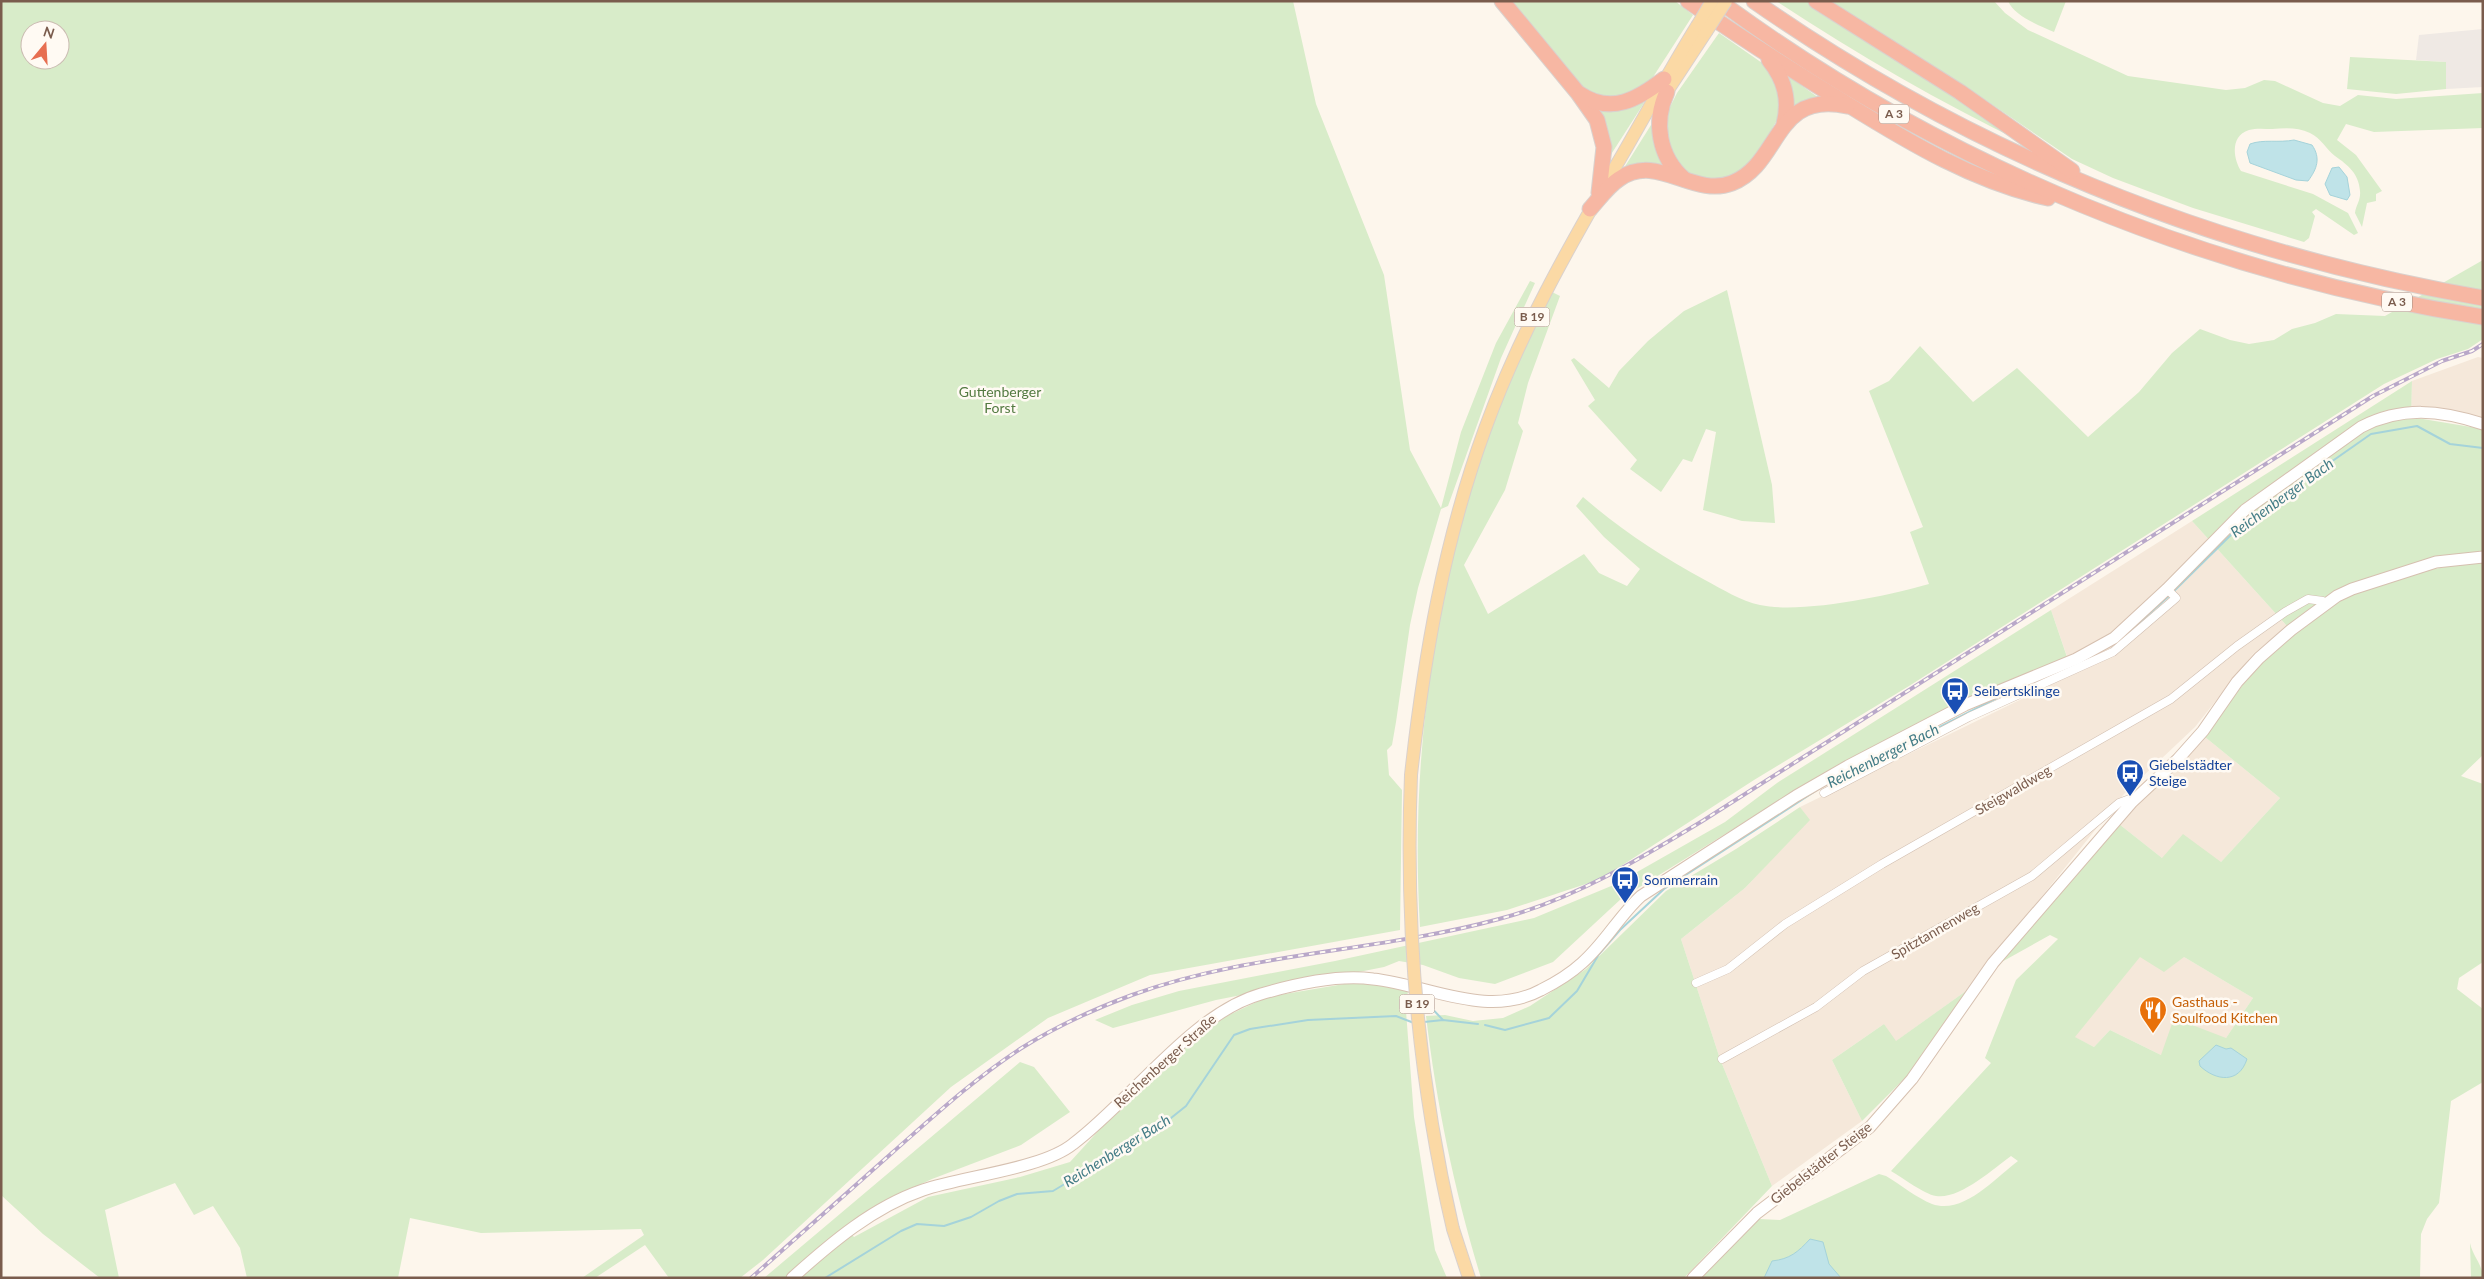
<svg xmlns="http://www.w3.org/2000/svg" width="2484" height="1279" font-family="Lato,sans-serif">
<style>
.residential{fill:#f5e8da}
.industrial{fill:#efe9e4}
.green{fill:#d8ecc9;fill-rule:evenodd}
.water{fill:#bfe3e8;stroke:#a5d3da}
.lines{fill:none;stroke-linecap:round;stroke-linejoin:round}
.stream{stroke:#a5d3da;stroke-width:2}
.minor-casing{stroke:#d1beb0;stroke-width:9}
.secondary-casing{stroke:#d6c0b0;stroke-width:13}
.primary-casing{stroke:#dad1cd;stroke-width:14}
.motorway-casing{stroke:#dad1cd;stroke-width:17}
.minor{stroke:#fff;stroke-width:8}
.secondary{stroke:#fff;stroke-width:11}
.primary{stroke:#fbd9a5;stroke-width:12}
.motorway{stroke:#f7b7a3;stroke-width:15}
.rail-casing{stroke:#b9a8c9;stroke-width:4}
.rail{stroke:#fffaf3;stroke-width:2;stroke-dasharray:5.5;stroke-linecap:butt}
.primary-bridge-casing{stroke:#dad1cd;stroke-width:14;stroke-linecap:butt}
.primary-bridge{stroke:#fbd9a5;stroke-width:12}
.labels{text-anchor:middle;stroke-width:5;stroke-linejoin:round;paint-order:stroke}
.shield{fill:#fffaf3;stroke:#a28b7f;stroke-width:1}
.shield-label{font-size:12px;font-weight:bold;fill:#7a5c4d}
.park-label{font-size:14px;fill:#537a41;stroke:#fffaf3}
.transit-label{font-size:14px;fill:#164399;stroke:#fffaf3;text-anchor:start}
.street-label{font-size:14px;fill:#7a5c4d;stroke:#fffaf3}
.food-label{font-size:14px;fill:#c56008;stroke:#fffaf3;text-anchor:start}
.water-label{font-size:15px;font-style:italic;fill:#437c86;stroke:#fffaf3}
</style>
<rect width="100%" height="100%" fill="#fdf6ec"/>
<!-- residential -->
<g class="residential">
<path d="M2478 357 2483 358V421L2411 409 2412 381Z"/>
<path d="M2192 521 2287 626 2253 654 2195 727 2124 794 1966 991 1895 1042 1884 1024 1832 1060 1862 1121 1772 1186 1720 1059 1681 939 1745 888 1809 820 1800 807 2073 674 2051 610Z"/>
<path d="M2205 737 2280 798 2221 862 2162 858 2119 824Z"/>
<path d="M2140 956 2184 957 2253 998 2226 1038 2161 1055 2110 1030 2094 1047 2074 1037Z"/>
</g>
<!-- industrial -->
<path class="industrial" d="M2483 29V87L2446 89V62L2416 60 2419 35Z"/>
<!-- green -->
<g class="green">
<path d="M1 1H1293L1316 104 1384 275 1410 450 1441 508 1461 432 1496 343 1530 281 1535 283 1501 358 1448 506 1441 509 1418 588 1410 625 1396 722 1392 745 1387 750 1389 775 1402 790 1400 930 1150 975 1048 1018 951 1087 763 1260 740 1278H669L645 1245 595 1278H582L644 1235 641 1229 481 1233 410 1218 398 1278H247L240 1248 213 1206 194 1215 175 1183 105 1210 119 1278H100L43 1234 1 1195ZM30 30H60V60H30Z"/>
<path d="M1509 1H1675L1693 15 1646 88 1619 100 1588 94Z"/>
<path d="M1776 1H1807L1818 12 1938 86 2026 144C1939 102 1857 54 1776 1Z"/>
<path d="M1826 1H1994L2005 13 2028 30 2128 76 2226 90 2245 88 2264 80 2275 81 2323 103 2340 106 2358 95 2396 99 2483 93V128L2374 132 2346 124 2337 140 2356 155 2382 191 2376 194V201L2367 203 2362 227 2355 213C2356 205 2361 200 2360 191 2359 174 2348 165 2335 156 2326 149 2321 138 2310 133 2298 127 2285 128 2272 129 2265 129 2256 128 2249 130 2230 136 2233 158 2241 171L2313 194 2348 213 2358 233 2354 235 2316 209 2312 212 2315 216 2309 238 2304 242 2193 208 2113 178 2072 159 1984 99Z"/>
<path d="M2008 1H2066L2054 32C2040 26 2014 16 2008 1Z"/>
<path d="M1719 33 1765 65 1780 86 1779 117 1752 162 1734 176 1710 180 1689 174 1668 151 1666 115 1677 93Z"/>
<path d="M2350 57 2446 62V89L2396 94 2347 89Z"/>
<path d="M1787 76 1791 78 1819 98 1794 111Z"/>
<path d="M1642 101 1644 103 1610 156 1597 106Z"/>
<path d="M1651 125 1654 126 1668 166 1624 168Z"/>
<path d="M2483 260V339L2468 349 2437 359 2384 384 1909 686 1754 780 1601 879 1507 910 1420 927C1410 761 1433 594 1488 437 1505 387 1530 340 1552 292L1560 296 1528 383 1518 423 1523 431 1505 490 1464 565 1488 614 1584 554 1599 573 1627 586 1640 569 1604 537 1576 506 1583 497C1621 530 1661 556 1705 580 1722 589 1741 601 1760 605 1801 614 1888 596 1929 584L1910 532 1923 527 1869 391 1889 381 1920 346 1973 402 2017 368 2088 437 2139 392 2172 353 2200 329 2230 340 2249 344 2274 340 2292 329 2315 323 2336 314 2385 316Z"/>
<path d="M1727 290 1772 485 1775 523 1742 521 1703 510 1716 432 1706 429 1692 462 1683 459 1661 492 1630 469 1637 460 1588 406 1595 400 1571 360 1574 358 1609 388 1619 371 1648 341 1684 311Z"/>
<path d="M2412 381 2411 417 2483 429V552L2437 556 2346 587 2287 626 2192 521Z"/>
<path d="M2483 562V755L2461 776 2483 784V962L2459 978 2457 989 2483 1009V1082L2451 1101 2439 1203 2427 1219 2421 1234 2420 1278H1701L1759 1219 1780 1220 1879 1174 1886 1176C1901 1185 1917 1198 1932 1204 1964 1215 1995 1178 2018 1161L2011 1156C1993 1169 1959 1200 1936 1196 1924 1194 1903 1178 1891 1171L1991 1063 1985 1058 2016 980 2058 939 2050 935 1998 964 2119 824 2162 858 2183 834 2221 862 2280 798 2205 737C2224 712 2241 684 2263 661 2279 645 2320 610 2340 600 2384 577 2434 567 2483 562ZM2140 957 2164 972 2184 957 2253 998 2226 1038 2174 1018 2161 1055 2110 1030 2094 1047 2075 1037Z"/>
<path d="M2051 610 2067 657 1788 795 1622 898 1553 962 1495 984 1459 978 1423 965 1399 961 1384 967 1216 1000 1113 1028 1095 1020 1132 1005 1179 991 1335 961 1534 918 1616 884 1725 822 1777 783Z"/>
<path d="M1800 807 1810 820 1745 888 1681 939 1720 1059 1772 1186 1684 1278H1481C1454 1189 1437 1107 1426 1016L1445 1015 1473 1021 1503 1018 1530 1006 1586 969 1666 891 1736 849Z"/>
<path d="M1356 982 1408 990 1406 1011 1414 1117 1435 1250 1447 1278H764L1020 1062 1034 1067 1070 1112 1021 1145 932 1179 891 1198 846 1229 854 1237 928 1197 1020 1177 1070 1162 1111 1117 1210 1024 1267 997Z"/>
<path d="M1966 991 1907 1076 1862 1121 1832 1060 1884 1024 1896 1041Z"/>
<path d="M2470 1243C2473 1257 2483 1265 2483 1278H2471Z"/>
</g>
<!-- water -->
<g class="water">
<path d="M2294 140 2312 145C2321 158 2317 169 2308 181L2296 180 2250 163 2247 152 2250 144C2263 139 2279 143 2294 140Z"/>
<path d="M2339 167 2347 177 2350 195 2347 200 2330 195 2325 184 2332 168Z"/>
<path d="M2216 1045 2226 1049 2231 1048 2247 1059C2239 1084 2216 1081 2200 1066L2199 1061Z"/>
<path d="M1810 1239 1823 1242 1829 1264 1841 1278H1764L1772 1261C1790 1259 1798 1252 1810 1239Z"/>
</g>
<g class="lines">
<!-- stream -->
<g class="stream">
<path d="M2173 592 2241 525 2371 434 2417 426 2450 444 2483 448"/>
<path d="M2123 637 2170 595"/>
<path d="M1837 779 1997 698"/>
<path d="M1422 998 1443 1020"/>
<path d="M1424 1022 1443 1020 1478 1024"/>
<path d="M1485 1025 1505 1030 1549 1018 1577 991 1599 954 1620 930 1664 889 1817 790"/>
<path d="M825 1278 901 1231 917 1224 944 1226 971 1217 999 1201 1017 1194 1053 1191 1161 1126 1186 1106 1234 1035 1250 1029 1308 1020 1396 1016 1414 1023"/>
</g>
<!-- minor casing -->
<g class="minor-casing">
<g id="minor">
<path d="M1824 793 1969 717 2113 652 2176 598 2167 589"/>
<path d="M1696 983 1728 969 1785 924 1882 864 2171 699 2237 646 2285 612 2308 599 2323 601 2324 605"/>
<path d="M1722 1059 1816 1007 1863 971 2032 876 2119 803 2135 797"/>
</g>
</g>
<!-- secondary casing -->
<g class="secondary-casing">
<g id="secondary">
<path d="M792 1278C831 1243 873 1207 923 1190 964 1176 1042 1169 1073 1144 1132 1100 1191 1014 1261 994 1295 984 1337 974 1373 979 1429 985 1487 1019 1541 990 1555 983 1571 973 1582 963 1605 943 1619 916 1641 896L1796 796 1848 766 1965 705 2076 659 2114 638 2167 589 2245 510 2361 427C2402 406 2440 410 2483 424"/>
<path d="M1693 1278 1757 1213 1870 1127 1912 1079 1993 963 2132 802 2178 759 2203 731 2237 682 2259 658 2291 630 2337 596 2352 589 2436 562 2483 557"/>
</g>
</g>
<!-- primary casing -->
<g class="primary-casing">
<g id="primary">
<path d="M1662 99 1706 32"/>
<path d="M1411 775C1424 657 1444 541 1485 429 1519 335 1567 250 1617 164 1644 118 1669 71 1697 26"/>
<path d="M1453 1229 1469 1278"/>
</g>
</g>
<!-- motorway casing -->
<g class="motorway-casing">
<g id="motorway">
<path d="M1502 1 1578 93 1597 120 1604 147 1599 193"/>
<path d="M1688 1C1740 37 1793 71 1847 104 1910 143 1975 182 2048 198"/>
<path d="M1719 1C1943 166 2208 274 2483 317"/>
<path d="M1754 1C1974 155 2218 252 2483 298"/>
<path d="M1816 1 1960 92 2072 171"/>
<path d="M1769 60C1785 80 1790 100 1784 124"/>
<path d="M1667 92C1653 122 1659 157 1684 179"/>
<path d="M1580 94C1611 115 1638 99 1664 79"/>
<path d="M1590 209C1599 199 1608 186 1619 179 1657 152 1693 198 1732 183 1781 164 1773 90 1847 106"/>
</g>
</g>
<!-- minor -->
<use href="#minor" class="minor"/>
<!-- secondary -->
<use href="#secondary" class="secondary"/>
<!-- primary -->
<use href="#primary" class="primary"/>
<!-- motorway -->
<use href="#motorway" class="motorway"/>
<!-- rail casing -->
<g class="rail-casing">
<path id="rail" d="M751 1278C799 1236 846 1194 893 1152 934 1116 974 1079 1020 1049 1055 1027 1094 1009 1132 995 1250 952 1379 952 1499 919 1574 899 1638 860 1704 820L2373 396 2442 361 2472 351 2483 344"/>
</g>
<!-- rail -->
<use href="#rail" class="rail"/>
<!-- primary-bridge casing -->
<g class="primary-bridge-casing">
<g id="primary-bridge">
<path d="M1697 26 1712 1"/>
<path d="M1706 32 1726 1"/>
<path d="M1411 775C1405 928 1418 1080 1453 1229"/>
</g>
</g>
<!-- primary-bridge -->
<use href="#primary-bridge" class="primary-bridge"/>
</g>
<!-- icons -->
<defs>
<g id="bus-pin" transform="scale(1.4375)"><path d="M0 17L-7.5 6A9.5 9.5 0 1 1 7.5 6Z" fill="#1a4fb4" stroke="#fffaf3"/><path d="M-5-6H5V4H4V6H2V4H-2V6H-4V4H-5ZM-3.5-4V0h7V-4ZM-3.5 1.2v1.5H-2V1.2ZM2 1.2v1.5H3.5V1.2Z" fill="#fff"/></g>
<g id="restaurant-pin" transform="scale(1.4375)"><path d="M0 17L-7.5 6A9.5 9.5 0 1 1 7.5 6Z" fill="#e8710a" stroke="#fffaf3"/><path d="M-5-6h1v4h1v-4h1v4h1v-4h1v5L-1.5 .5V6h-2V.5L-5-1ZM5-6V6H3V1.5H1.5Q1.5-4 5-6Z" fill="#fff"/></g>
</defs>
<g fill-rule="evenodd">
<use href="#bus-pin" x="1955" y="691"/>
<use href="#bus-pin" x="2130" y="773"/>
<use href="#bus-pin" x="1625" y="880"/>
<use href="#restaurant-pin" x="2153" y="1010"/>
</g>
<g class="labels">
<!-- shield labels -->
<g class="shield">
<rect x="1879" y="104.5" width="30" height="19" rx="4"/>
<rect x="2382" y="292.5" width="30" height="19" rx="4"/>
<rect x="1514.5" y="307.5" width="35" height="19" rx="4"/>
<rect x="1399.5" y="994.5" width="35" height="19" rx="4"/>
</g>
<g class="shield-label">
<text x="1894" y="118">A 3</text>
<text x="2397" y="306">A 3</text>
<text x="1532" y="321">B 19</text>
<text x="1417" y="1008">B 19</text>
</g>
<!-- park labels -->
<g class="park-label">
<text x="1000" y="397">Guttenberger<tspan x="1000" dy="16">Forst</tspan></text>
</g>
<!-- transit labels -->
<g class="transit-label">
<text x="1974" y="696">Seibertsklinge</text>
<text x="2149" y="770">Giebelstädter<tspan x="2149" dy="16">Steige</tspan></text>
<text x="1644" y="885">Sommerrain</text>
</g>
<!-- street labels -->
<g class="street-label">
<text transform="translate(2013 790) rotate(-30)" y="5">Steigwaldweg</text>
<text transform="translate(1935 931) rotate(-30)" y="5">Spitztannenweg</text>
<text transform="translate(1165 1061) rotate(-42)" y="5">Reichenberger Straße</text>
<text transform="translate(1821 1163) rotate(-38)" y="5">Giebelstädter Steige</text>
</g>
<!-- food labels -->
<g class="food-label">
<text x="2172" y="1007">Gasthaus -<tspan x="2172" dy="16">Soulfood Kitchen</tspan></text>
</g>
<!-- water labels -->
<g class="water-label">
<text transform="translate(2282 498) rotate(-36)" y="5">Reichenberger Bach</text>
<text transform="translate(1883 756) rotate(-27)" y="5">Reichenberger Bach</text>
<text transform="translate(1117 1151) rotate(-32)" y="5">Reichenberger Bach</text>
</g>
</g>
<!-- border -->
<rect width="2484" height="1279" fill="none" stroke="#7a5c4d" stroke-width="5"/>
<!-- north arrow -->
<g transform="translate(45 45) rotate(18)"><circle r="24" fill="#fffaf3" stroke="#cabbb1"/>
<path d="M0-4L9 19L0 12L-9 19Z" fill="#e76f51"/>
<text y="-8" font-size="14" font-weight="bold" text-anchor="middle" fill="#7a5c4d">N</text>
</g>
</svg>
